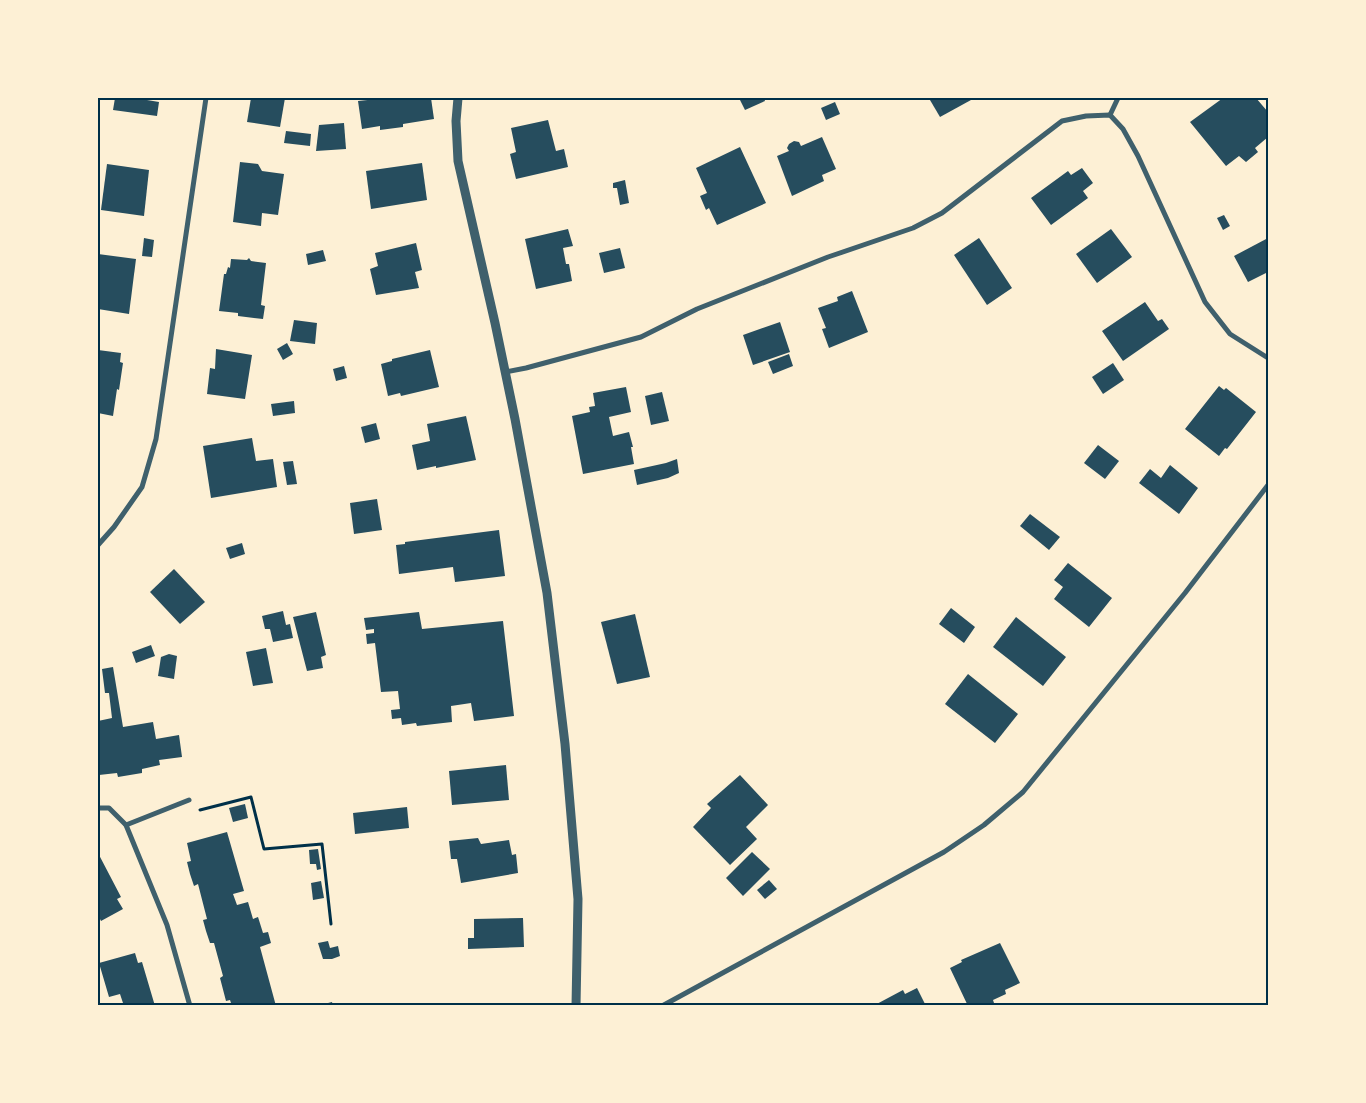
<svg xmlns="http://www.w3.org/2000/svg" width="1366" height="1103" font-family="Overpass,sans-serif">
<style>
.building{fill:#264d5e}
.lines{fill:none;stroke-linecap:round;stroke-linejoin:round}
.path{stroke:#003049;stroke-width:3}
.minor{stroke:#3f606c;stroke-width:5}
.tertiary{stroke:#3f606c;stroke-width:9}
.neatline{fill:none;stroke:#003049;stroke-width:2}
</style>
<rect width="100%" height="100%" fill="#fdf0d5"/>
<!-- building -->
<g class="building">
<path d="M115 98H147V100L159 102 157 116 113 110Z"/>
<path d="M251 98H285L280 127 247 122Z"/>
<path d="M377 98H431L434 119 403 124V127L380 130V126L362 129 358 101 377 99Z"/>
<path d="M739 98H764L765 101 745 110Z"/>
<path d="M931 98H969L971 100 940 117 930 100Z"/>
<path d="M1223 98H1256L1268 112V132L1266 134 1268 137 1255 148 1258 152 1246 162 1239 156 1226 166 1190 122Z"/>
<path d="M835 102 840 114 826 120 821 108Z"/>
<path d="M548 120 556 151 564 149 568 167 516 179 510 154 516 152 511 128Z"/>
<path d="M344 123 346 149 316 151 319 125Z"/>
<path d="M286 131 311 134 310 146 284 143Z"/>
<path d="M822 137 836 169 822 175 824 181 792 196 777 156 789 151 787 148 789 144 794 141 799 142 801 146Z"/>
<path d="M740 147 766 203 717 225 709 208 706 210 700 196 707 193 696 168Z"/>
<path d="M240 162 258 164 262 171 284 174 278 215 262 213 261 226 233 222Z"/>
<path d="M422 163 427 200 371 209 366 171Z"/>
<path d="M107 164 149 170 144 216 101 210Z"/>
<path d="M1082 168 1093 183 1083 191 1088 198 1051 225 1031 198 1068 171 1071 175Z"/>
<path d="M625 180 629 203 620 205 617 188H613V183Z"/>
<path d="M1224 215 1230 226 1223 230 1217 218Z"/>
<path d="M568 229 573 246 563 248 566 264H569L572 281 536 289 525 239Z"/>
<path d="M1111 229 1132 257 1097 283 1076 254Z"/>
<path d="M144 238 154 240 152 257 142 256Z"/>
<path d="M979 238 1012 288 987 305 954 255Z"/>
<path d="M1268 238V272L1248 282 1234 256Z"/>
<path d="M416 243 422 270 415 272 419 288 376 295 370 269 378 266 375 253Z"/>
<path d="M620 248 625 268 604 273 599 253Z"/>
<path d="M323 250 326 261 308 265 306 254Z"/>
<path d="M98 254 136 259 129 314 98 309Z"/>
<path d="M249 258 251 261 266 263 261 305 265 306 263 319 238 316V313L219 311 224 274H226L228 267 230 268 231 259 247 260Z"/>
<path d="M852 291 868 332 829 348 822 329 826 328 818 308 838 301 837 297Z"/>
<path d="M1145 302 1158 321 1162 319 1169 329 1123 361 1102 331Z"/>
<path d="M294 320 317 323 315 344 290 341Z"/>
<path d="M780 322 790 352 753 365 743 335Z"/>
<path d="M287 343 293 354 283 360 277 349Z"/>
<path d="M216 349 252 355 245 399 207 394 210 368 215 369Z"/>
<path d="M98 350 121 353 120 362 123 363 119 390 117 389 113 416 98 413Z"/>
<path d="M430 350 439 387 401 396 400 393 388 396 381 364 392 361V359Z"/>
<path d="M789 354 793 366 773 374 768 362Z"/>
<path d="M1113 363 1124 380 1103 394 1092 377Z"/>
<path d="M344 366 347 378 336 381 333 369Z"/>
<path d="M1219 386 1224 390 1226 388 1256 412 1227 449 1225 448 1219 456 1185 429Z"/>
<path d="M626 387 631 412 609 417 613 436 629 432 633 447H631L634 464 583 474 572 416 590 412 589 407 595 406 593 393Z"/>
<path d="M662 392 669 421 651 425 645 396Z"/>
<path d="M294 401 295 413 273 416 271 404Z"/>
<path d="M466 416 476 460 436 468V466L417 470 412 445 430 441 427 424Z"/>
<path d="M376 423 380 439 365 443 361 427Z"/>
<path d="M252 438 256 461 273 459 277 487 211 498 203 446Z"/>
<path d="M1098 445 1119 461 1105 479 1084 463Z"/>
<path d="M677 459 679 473 668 478 637 485 634 470 666 463Z"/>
<path d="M293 461 297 484 287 485 283 462Z"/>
<path d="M1170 465 1198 488 1179 514 1139 483 1150 469 1161 478Z"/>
<path d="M377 499 382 530 354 534 350 503Z"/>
<path d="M1030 514 1060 537 1049 550 1020 526Z"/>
<path d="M499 530 505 576 455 582 453 567 399 574 396 545 405 544V542Z"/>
<path d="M242 543 245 554 230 559 226 548Z"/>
<path d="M1068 563 1112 598 1089 627 1054 599 1063 587 1054 580Z"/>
<path d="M174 569 205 602 180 624 150 592Z"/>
<path d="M951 608 975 627 964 643 939 624Z"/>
<path d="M283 611 286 625 290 624 293 638 273 642 270 629H265L262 616Z"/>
<path d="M316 612 326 655 321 657 323 668 307 671 293 617Z"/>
<path d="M419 612 422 629 503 621 514 716 474 721 471 703 451 706 452 722 417 726 416 723 402 725 401 718 392 719 391 710 400 709 398 691 381 692 375 643 367 644 366 634 374 633V629L366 630 364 618Z"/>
<path d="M635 614 650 677 617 684 601 622Z"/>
<path d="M1016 617 1066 657 1043 686 993 647Z"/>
<path d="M151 645 155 656 136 663 132 652Z"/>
<path d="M266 648 273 683 253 686 246 652Z"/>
<path d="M169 654 177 656 174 679 158 676 161 657Z"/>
<path d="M113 667 123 727 153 722 156 739 179 735 182 757 159 760 160 765 142 769V773L118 777 117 773 99 775 98 766V721L112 718 109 693H105L102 669Z"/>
<path d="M968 674 1018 714 995 743 945 704Z"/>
<path d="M506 765 509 800 452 805 449 771Z"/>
<path d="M740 775 768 805 746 827 757 839 730 865 693 827 711 808 707 804Z"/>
<path d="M245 804 248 818 233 822 229 808Z"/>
<path d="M407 807 409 828 355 834 353 813Z"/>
<path d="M227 832 244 891 233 894 237 905 248 902 253 919 258 917 263 933 268 932 271 943 260 947 276 1006H232L230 1000 226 1001 220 978 223 976 214 943H210L206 931 203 920 207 919 198 884 194 886 190 874 187 862 191 861 187 843Z"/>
<path d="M478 838 481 844 509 840 512 855 516 854 518 873 461 883 457 859H451L449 841Z"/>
<path d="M318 849 321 869 317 870 316 864H310L309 850Z"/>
<path d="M752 852 770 869 743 896 726 878Z"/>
<path d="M98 853 121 897 117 899 123 909 101 921 98 915Z"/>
<path d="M769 880 777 889 765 899 757 890Z"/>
<path d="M321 881 324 898 313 900 311 883Z"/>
<path d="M523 918 524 947 468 949V938H474V919Z"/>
<path d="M328 941 330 948 338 946 340 956 332 959H323L318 943Z"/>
<path d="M1000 943 1020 983 1005 990 1006 994 993 1000 995 1006H968L950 968 962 962 961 960Z"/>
<path d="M135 953 138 963 142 962 155 1006H124L120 994 109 997 99 963Z"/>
<path d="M917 988 926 1006H873L903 990 905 994Z"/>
<path d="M332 1002 333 1006H320V1005Z"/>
</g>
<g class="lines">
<!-- path -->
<path class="path" d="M200 810 251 797 264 849 322 844 331 924"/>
<!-- minor -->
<g class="minor">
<path d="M1110 115 1118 98"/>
<path d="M505 372 526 368 641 337 697 309 828 257 913 228 942 213 1062 121 1086 116 1110 115 1123 129 1138 156 1205 302 1230 334 1268 358"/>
<path d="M98 545 114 527 142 487 156 439 206 98"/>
<path d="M98 808H109L126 825 167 925 190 1006"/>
<path d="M126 825 189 800"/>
<path d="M662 1006 944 852 984 825 1023 792 1185 593 1268 485"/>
</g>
<!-- tertiary -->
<path class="tertiary" d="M458 98 456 121 458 161 495 323 515 419 547 593 565 744 578 899 576 1006"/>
</g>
<!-- border -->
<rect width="1366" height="1103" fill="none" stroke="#fdf0d5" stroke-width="198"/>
<rect x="99" y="99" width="1168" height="905" class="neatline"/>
</svg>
